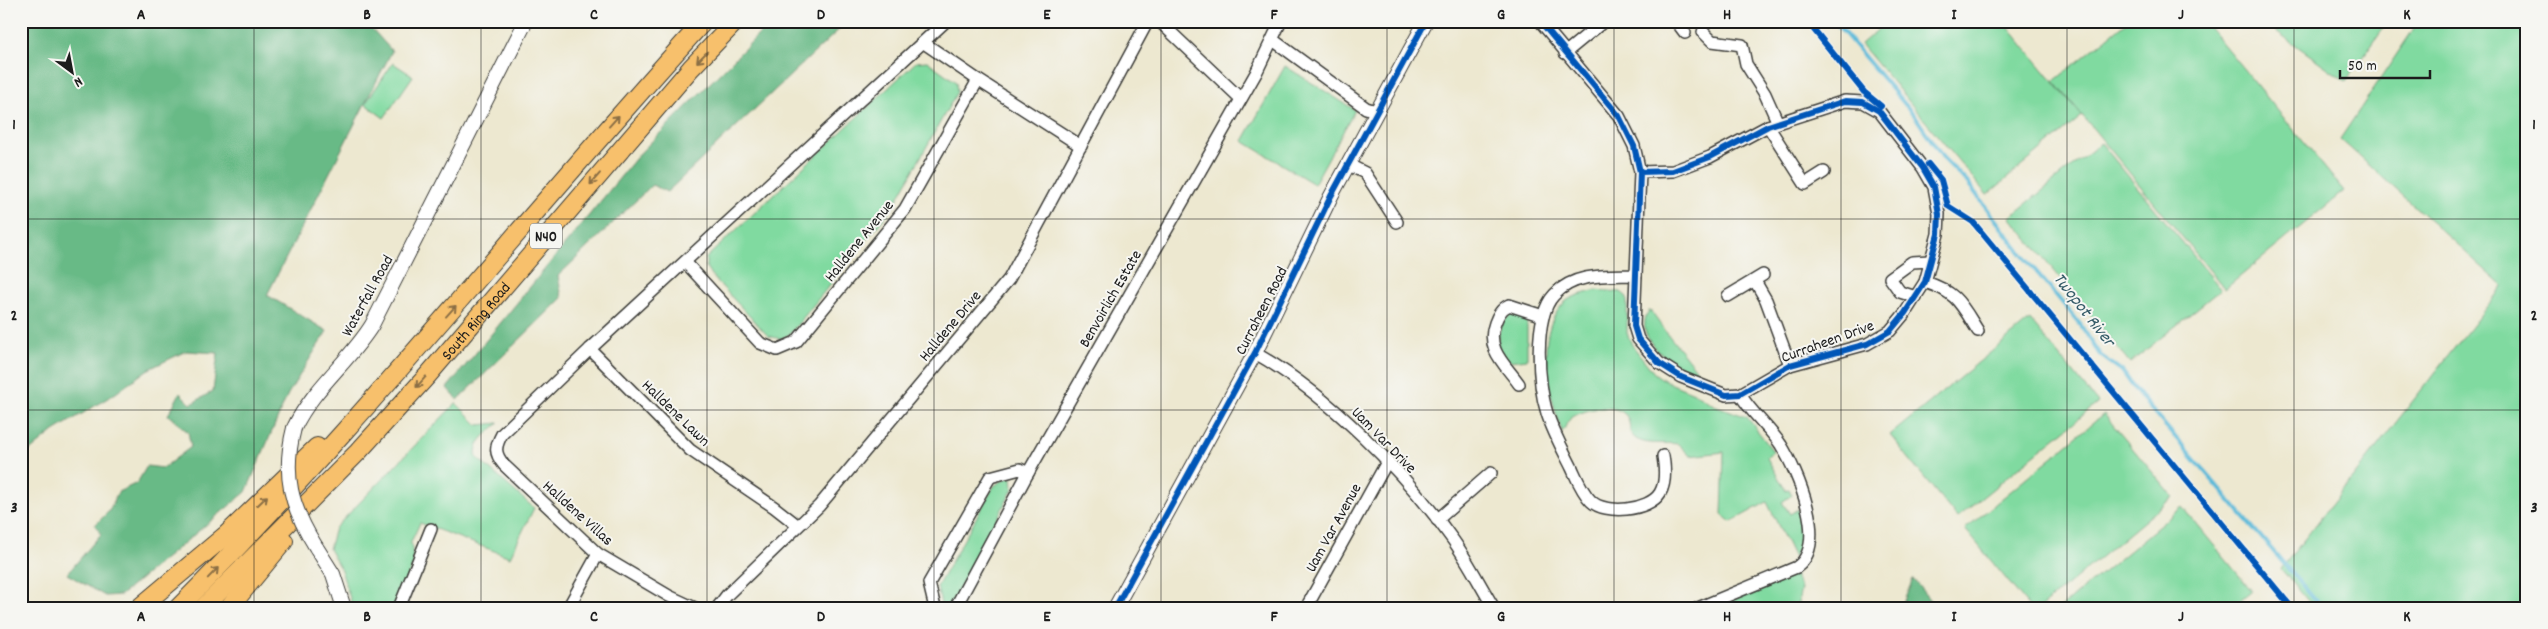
<svg xmlns="http://www.w3.org/2000/svg" width="2548" height="629" font-family="Dekko,sans-serif">
<style>
.green{fill:#80daa0;stroke:#4e7b5e}
.forest{fill:#68ba86;stroke:#426b51}
.lines{fill:none;stroke-linecap:round;stroke-linejoin:round}
.stream{stroke:#5bbad9;stroke-width:4}
.minor-casing{stroke:#3b3b37;stroke-width:14}
.tertiary-casing{stroke:#3b3b37;stroke-width:16}
.trunk-casing{stroke:#3b3b37;stroke-width:20}
.minor{stroke:#fff;stroke-width:11}
.tertiary{stroke:#fff;stroke-width:14}
.trunk{stroke:#f7c06c;stroke-width:18}
.tertiary-bridge-casing{stroke:#3b3b37;stroke-width:16;stroke-linecap:butt}
.tertiary-bridge{stroke:#fff;stroke-width:14}
.cycleway-casing{stroke:#f6f6f2;stroke-width:9}
.cycleway{stroke:#0057b8;stroke-width:6}
.oneway{stroke:#8a6e44}
.grid{fill:none;stroke:#1c1c1c;stroke-width:1;stroke-opacity:0.55}
.labels{text-anchor:middle;stroke-width:4;stroke-linejoin:round;paint-order:stroke}
.shield{fill:#f6f6f2;stroke:#5d5d5c;stroke-width:1}
.shield-label{font-size:15px;font-weight:bold;fill:#1c1c1c}
.street-label{font-size:16px;fill:#1c1c1c;stroke:#f6f6f2}
.water-label{font-size:18px;font-style:italic;fill:#355b68;stroke:#f6f6f2}
.neatline{fill:none;stroke:#1c1c1c;stroke-width:2}
.grid-label{font-size:16px;text-anchor:middle;font-weight:bold;fill:#1c1c1c}
</style>
<rect width="100%" height="100%" fill="#f6f6f2"/>
<filter id="ink" filterUnits="userSpaceOnUse"><feTurbulence type="fractalNoise" baseFrequency=".02" numOctaves="2"/><feDisplacementMap in="SourceGraphic" scale="10" xChannelSelector="R" yChannelSelector="G"/><feConvolveMatrix kernelMatrix="1 2 1 2 8 2 1 2 1" color-interpolation-filters="sRGB"/></filter>
<filter id="wash" filterUnits="userSpaceOnUse"><feTurbulence type="fractalNoise" baseFrequency=".0096" numOctaves="4" result="noise"/><feDisplacementMap in="SourceGraphic" scale="20" xChannelSelector="R" yChannelSelector="G"/><feGaussianBlur stdDeviation="1.12" result="paint"/><feColorMatrix in="noise" values="0 0 0 0 0 0 0 0 0 0 0 0 0 0 0 0 0 1.4 0 .05"/><feComposite in="paint" operator="in"/></filter>
<g filter="url(#wash)">
<rect width="100%" height="100%" fill="#ede8d0"/>
<!-- green -->
<g class="green">
<path d="M1888 21H2003L2082 116 1987 195 1861 44Z"/>
<path d="M2128 21H2204L2344 191 2225 289 2054 81Z"/>
<path d="M2262 21H2388L2346 81Z"/>
<path d="M2419 21H2527V608H2314L2281 569 2503 286 2340 139Z"/>
<path d="M927 61 956 82 957 92 893 207 790 334 781 339 768 336 711 275 706 267V258L916 62Z"/>
<path d="M393 63 413 76 384 118 365 104Z"/>
<path d="M1285 66 1355 110 1314 184 1243 141Z"/>
<path d="M2101 143 2221 289 2130 363 2010 217Z"/>
<path d="M1596 290 1621 292 1627 297V333L1632 345 1654 373 1667 382 1694 393 1714 405 1747 417 1773 451 1767 458 1786 491 1789 489 1792 495 1782 502 1790 514 1798 509 1802 541 1794 558 1767 502 1731 522 1722 515 1724 452 1690 456 1678 444C1665 442 1648 446 1636 439 1628 433 1631 427 1628 419 1620 400 1580 409 1569 420 1565 424 1566 429 1562 432 1550 396 1532 335 1564 303 1570 296 1587 293 1596 290Z"/>
<path d="M1650 310C1666 334 1684 353 1701 376 1682 370 1650 352 1645 330 1644 326 1645 319 1646 315Z"/>
<path d="M1514 314 1527 321V359L1510 361C1506 358 1500 354 1499 349 1495 338 1502 316 1514 314Z"/>
<path d="M2030 320 2098 403 1957 518 1890 435Z"/>
<path d="M456 403 478 425 499 423C489 432 472 443 477 458L534 508 510 557 420 523 411 542 414 563 393 608H353L341 570 329 549 335 528Z"/>
<path d="M2104 414 2173 497 2040 608H2030L1965 529Z"/>
<path d="M1008 477H1012L1013 489 949 608H942L937 587 994 486Z"/>
<path d="M2182 507 2252 591 2232 608H2060Z"/>
<path d="M1792 575H1794L1801 588 1797 608H1709Z"/>
</g>
<!-- forest -->
<g class="forest">
<path d="M21 21H365L392 51 267 295 327 331 288 394 246 492 121 595 105 596 67 574 101 534 95 525 109 511 118 492 137 483 147 466 163 468 191 447 188 432 168 415 180 393 191 404 213 391 218 353 186 351 147 370 116 393 54 431 21 458V411L23 410 21 407Z"/>
<path d="M772 21H848L667 192 652 185 558 276 562 298 458 400 447 388 641 152Z"/>
<path d="M1913 579 1936 608H1901Z"/>
</g>
<g class="lines">
<!-- stream -->
<path class="stream" d="M1834 21 1915 116 1943 158 1967 182 2020 252 2080 324 2100 355 2122 371 2139 395 2322 608"/>
</g>
</g>
<g filter="url(#ink)">
<g class="lines">
<!-- minor casing -->
<g class="minor-casing">
<g id="minor">
<path d="M1159 21 1240 98"/>
<path d="M1540 21 1619 116 1634 146 1640 172 1634 326 1638 339 1659 363 1681 377 1726 395 1740 394 1790 365 1867 344 1890 331 1905 313 1925 282 1938 234 1939 214 1934 187 1923 168 1879 111 1863 102 1845 101 1768 126 1710 157 1673 171 1640 172"/>
<path d="M1676 21 1685 33"/>
<path d="M1703 32 1712 41 1742 45 1746 64 1765 94 1778 123"/>
<path d="M1273 40 1366 108 1376 111"/>
<path d="M1565 53 1604 21"/>
<path d="M978 80 1081 146"/>
<path d="M1768 126 1805 184 1824 172"/>
<path d="M1349 165 1365 173 1397 222"/>
<path d="M686 263 760 343 777 350 796 342 905 209 978 80 924 43"/>
<path d="M1636 275C1608 276 1575 272 1554 295 1533 317 1538 385 1547 413 1553 432 1563 450 1572 468 1577 479 1582 492 1591 501 1605 515 1649 511 1660 493 1666 483 1665 468 1663 456"/>
<path d="M1755 281 1766 300 1790 365"/>
<path d="M1925 282C1957 292 1961 304 1978 331"/>
<path d="M1728 296 1763 275"/>
<path d="M1916 297 1900 292 1890 278 1912 262 1930 261"/>
<path d="M590 349 690 450 774 507 797 525"/>
<path d="M1255 353C1326 393 1405 472 1453 540 1468 561 1480 585 1494 608"/>
<path d="M1519 384C1505 364 1485 349 1495 323 1498 315 1501 309 1509 305L1543 316"/>
<path d="M1437 520 1491 473"/>
<path d="M399 608 431 529"/>
<path d="M568 608 598 554"/>
<path d="M695 608 669 596 598 554 504 465C494 453 495 447 502 434L590 349 946 21"/>
<path d="M717 608 727 595 819 506 1009 279 1148 21"/>
<path d="M935 608 929 583 990 477 1020 469 1028 473"/>
<path d="M955 608 1028 473 1256 73 1281 21"/>
<path d="M1306 608 1387 462"/>
<path d="M1698 608 1797 567C1829 543 1797 471 1781 445 1769 427 1751 413 1740 394"/>
</g>
</g>
<!-- tertiary casing -->
<g class="tertiary-casing">
<g id="tertiary">
<path d="M294 428C313 388 349 362 372 325L526 21"/>
<path d="M316 547 333 574 344 608"/>
<path d="M1115 608 1255 353 1331 196 1426 21"/>
</g>
</g>
<!-- trunk casing -->
<g class="trunk-casing">
<g id="trunk">
<path d="M139 608 226 535 317 447"/>
<path d="M178 608C364 422 527 215 704 21"/>
<path id="s1" d="M203 608 358 452 428 375 691 68 736 21"/>
<path d="M229 608 284 541"/>
</g>
</g>
<!-- minor -->
<use href="#minor" class="minor"/>
<!-- tertiary -->
<use href="#tertiary" class="tertiary"/>
<!-- trunk -->
<use href="#trunk" class="trunk"/>
<!-- tertiary-bridge casing -->
<g class="tertiary-bridge-casing">
<path id="tertiary-bridge" d="M294 428C282 475 291 507 316 547"/>
</g>
<!-- tertiary-bridge -->
<use href="#tertiary-bridge" class="tertiary-bridge"/>
<!-- cycleway casing -->
<g class="cycleway-casing">
<g id="cycleway">
<path d="M1540 21 1619 116 1634 146 1640 172 1634 326 1638 339 1659 363 1681 377 1726 395 1740 394 1790 365 1867 344 1890 331 1905 313 1925 282 1938 234 1939 214 1934 187 1923 168 1879 111 1863 102 1845 101 1768 126 1710 157 1673 171 1640 172"/>
<path d="M1807 21 1864 92 1881 106"/>
<path d="M1928 164 1941 180 1948 206 1973 222 2292 608"/>
<path d="M1115 608 1255 353 1331 196 1426 21"/>
</g>
</g>
<!-- cycleway -->
<use href="#cycleway" class="cycleway"/>
</g>
<!-- one-way arrows -->
<defs><path id="oneway-shaft" d="M-6 0H5M1.5-3L5.5 0L1.5 3" fill="none" stroke-width="1.6" stroke-linecap="round" stroke-linejoin="round" transform="scale(1.25)"/></defs>
<g class="oneway">
<use href="#oneway-shaft" transform="translate(702 57) rotate(134)"/>
<use href="#oneway-shaft" transform="translate(614 121) rotate(-48)"/>
<use href="#oneway-shaft" transform="translate(595 179) rotate(131)"/>
<use href="#oneway-shaft" transform="translate(451 311) rotate(-48)"/>
<use href="#oneway-shaft" transform="translate(421 382) rotate(132)"/>
<use href="#oneway-shaft" transform="translate(262 501) rotate(-44)"/>
<use href="#oneway-shaft" transform="translate(213 573) rotate(-46)"/>
</g>
</g>
<!-- grid -->
<path class="grid" d="M254 21V608M481 21V608M707 21V608M934 21V608M1161 21V608M1387 21V608M1614 21V608M1841 21V608M2067 21V608M2294 21V608M21 219H2527M21 410H2527"/>
<g class="labels">
<!-- shield labels -->
<rect class="shield" x="530" y="223.5" width="32" height="25" rx="4"/>
<g class="shield-label">
<text x="546" y="241">N40</text>
</g>
<!-- street labels -->
<g class="street-label">
<text transform="translate(858 240) rotate(-51)" y="6">Halldene Avenue</text>
<text transform="translate(366 295) rotate(-61)" y="6">Waterfall Road</text>
<text transform="translate(1109 298) rotate(-60)" y="6">Benvoirlich Estate</text>
<text transform="translate(1260 310) rotate(-63)" y="6">Curraheen Road</text>
<text dy="6" stroke="none"><textPath href="#s1" startOffset="396">South Ring Road</textPath></text>
<text transform="translate(949 325) rotate(-50)" y="6">Halldene Drive</text>
<text transform="translate(1827 340) rotate(-20)" y="6">Curraheen Drive</text>
<text transform="translate(677 412) rotate(44)" y="6">Halldene Lawn</text>
<text transform="translate(1385 439) rotate(46)" y="6">Uam Var Drive</text>
<text transform="translate(579 512) rotate(42)" y="6">Halldene Villas</text>
<text transform="translate(1332 527) rotate(-61)" y="6">Uam Var Avenue</text>
</g>
<!-- water labels -->
<g class="water-label">
<text transform="translate(2085 309) rotate(52)" y="6">Twopot River</text>
</g>
</g>
<!-- margin -->
<rect width="2548" height="629" fill="none" stroke="#f6f6f2" stroke-width="55"/>
<!-- north arrow -->
<g transform="translate(72 72) rotate(148)" stroke="#f6f6f2" stroke-width="4" paint-order="stroke">
<path d="M0-4L9 19L0 12L-9 19Z" fill="#1c1c1c"/>
<text y="-8" font-size="14" font-weight="bold" text-anchor="middle" fill="#1c1c1c">N</text>
</g>
<!-- scale -->
<path d="M2340 70v8h90v-8" fill="none" stroke="#1c1c1c" stroke-width="2.5"/>
<text x="2348" y="70" font-size="15" fill="#1c1c1c" stroke="#f6f6f2" stroke-width="4" paint-order="stroke">50 m</text>
<rect x="28" y="28" width="2492" height="574" class="neatline"/>
<g class="grid-label">
<text x="141" y="19">A</text>
<text x="367" y="19">B</text>
<text x="594" y="19">C</text>
<text x="821" y="19">D</text>
<text x="1047" y="19">E</text>
<text x="1274" y="19">F</text>
<text x="1501" y="19">G</text>
<text x="1727" y="19">H</text>
<text x="1954" y="19">I</text>
<text x="2181" y="19">J</text>
<text x="2407" y="19">K</text>
<text x="14" y="129">1</text>
<text x="2534" y="129">1</text>
<text x="14" y="320">2</text>
<text x="2534" y="320">2</text>
<text x="14" y="512">3</text>
<text x="2534" y="512">3</text>
<text x="141" y="621">A</text>
<text x="367" y="621">B</text>
<text x="594" y="621">C</text>
<text x="821" y="621">D</text>
<text x="1047" y="621">E</text>
<text x="1274" y="621">F</text>
<text x="1501" y="621">G</text>
<text x="1727" y="621">H</text>
<text x="1954" y="621">I</text>
<text x="2181" y="621">J</text>
<text x="2407" y="621">K</text>
</g>
</svg>
